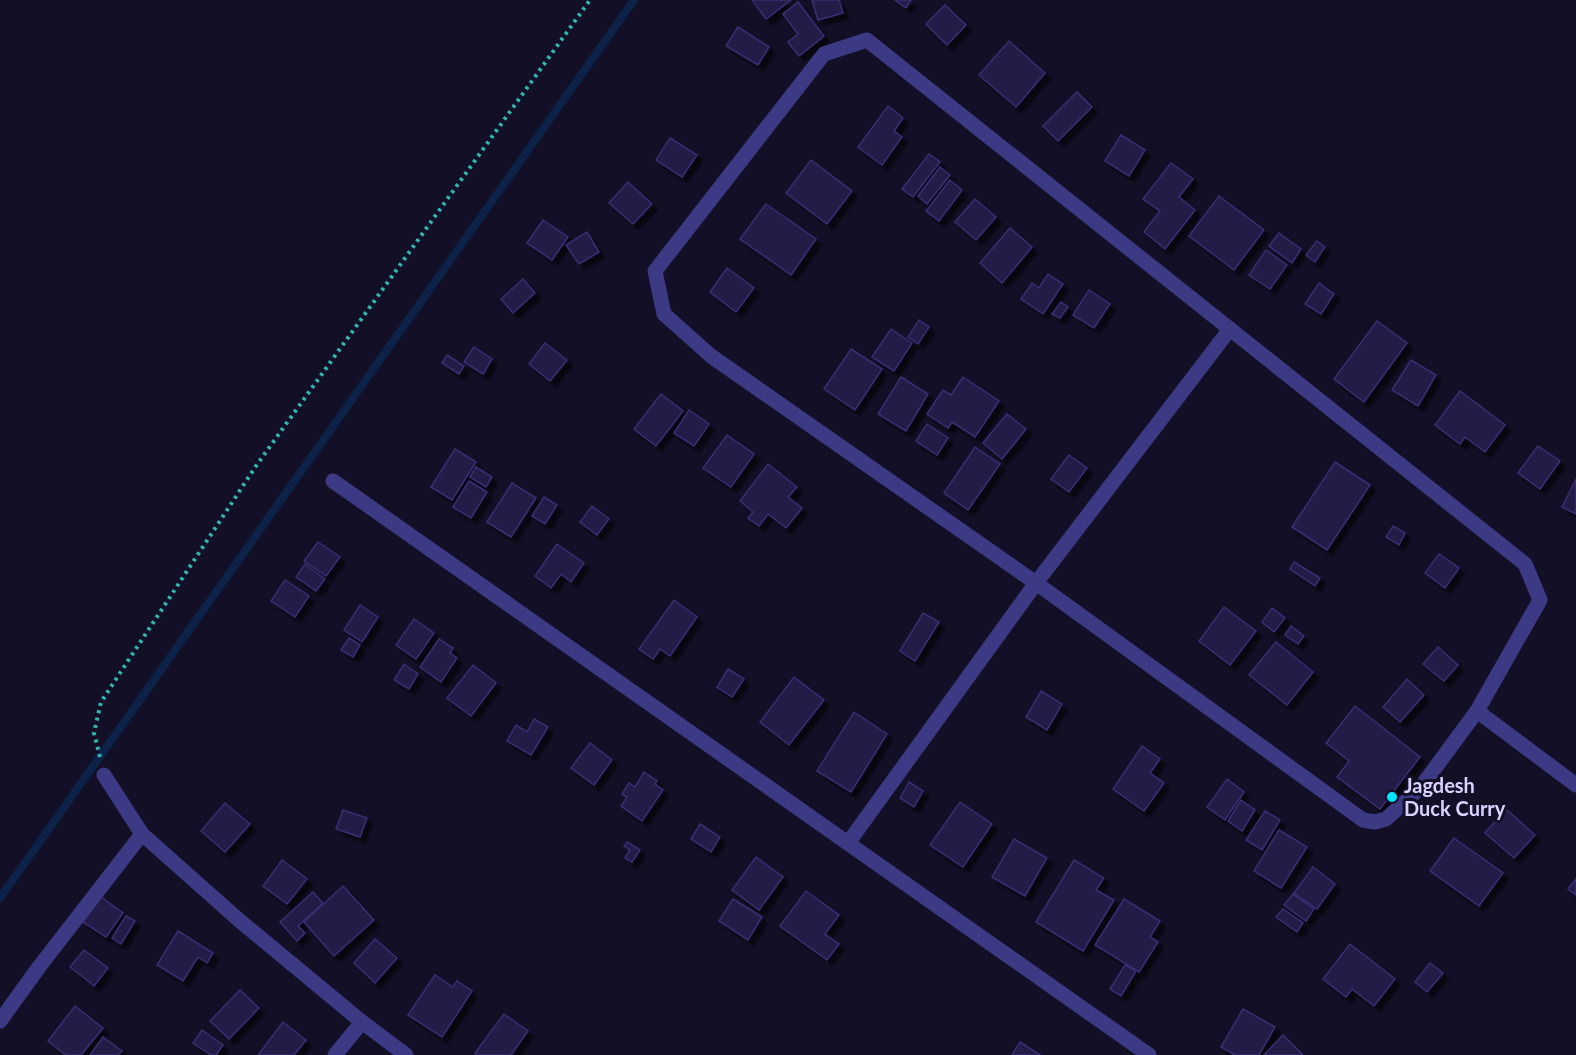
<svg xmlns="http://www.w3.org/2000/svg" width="1576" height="1055" font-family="Lato,sans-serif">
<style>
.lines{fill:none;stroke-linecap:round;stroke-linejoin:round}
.stream{stroke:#0c2248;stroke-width:8}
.building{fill:#241b47;stroke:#3b2d73;stroke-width:1.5;filter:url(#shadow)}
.path{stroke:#2fb8b0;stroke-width:4;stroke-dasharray:3 4.5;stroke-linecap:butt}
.street{stroke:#3d3a85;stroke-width:15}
.poi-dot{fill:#00e5ff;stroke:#130f26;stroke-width:2}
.labels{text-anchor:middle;stroke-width:6;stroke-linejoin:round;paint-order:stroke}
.poi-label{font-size:20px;font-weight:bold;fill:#d9d4ff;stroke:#130f26;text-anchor:start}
</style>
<defs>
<filter id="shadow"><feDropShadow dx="5.5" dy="5.5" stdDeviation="1.5" flood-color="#0009"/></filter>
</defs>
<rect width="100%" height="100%" fill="#130f26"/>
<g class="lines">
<!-- stream -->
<path class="stream" d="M0 898 634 0"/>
</g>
<!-- building -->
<g class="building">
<path d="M752 0H791L766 19Z"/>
<path d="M812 0H839L843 13 818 20Z"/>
<path d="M895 0H911L906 8Z"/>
<path d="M798 2 824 36 799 56 788 42 798 34 783 14Z"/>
<path d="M945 5 966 25 947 45 926 24Z"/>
<path d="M738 27 769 47 758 65 726 46Z"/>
<path d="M1009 41 1045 73 1016 107 979 75Z"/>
<path d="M1077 92 1092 107 1058 141 1043 126Z"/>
<path d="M888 106 903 118 894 131 902 137 882 165 858 147Z"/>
<path d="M1121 135 1145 150 1129 176 1105 161Z"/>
<path d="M670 138 697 155 682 177 656 160Z"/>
<path d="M929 154 940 162 913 197 902 189Z"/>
<path d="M811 160 852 191 827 224 786 193Z"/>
<path d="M1171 163 1193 179 1179 197 1195 210 1165 249 1144 232 1160 211 1143 199Z"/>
<path d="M940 167 950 175 927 204 918 196Z"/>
<path d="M950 180 962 190 939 221 926 211Z"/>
<path d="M628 182 652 204 633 224 609 203Z"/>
<path d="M1219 196 1264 230 1234 270 1189 236Z"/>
<path d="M975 199 996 217 976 240 955 222Z"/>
<path d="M766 204 816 239 791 275 740 239Z"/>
<path d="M543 220 568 237 552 260 527 243Z"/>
<path d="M1010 228 1032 247 1002 283 980 263Z"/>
<path d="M587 232 599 252 579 264 566 245Z"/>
<path d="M1279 233 1301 249 1292 263 1269 246Z"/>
<path d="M1317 241 1325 247 1315 262 1306 255Z"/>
<path d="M1266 250 1287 265 1270 289 1249 275Z"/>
<path d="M727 268 754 288 736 312 710 292Z"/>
<path d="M1048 274 1063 284 1043 314 1021 299 1032 283 1039 288Z"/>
<path d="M523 279 535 293 513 313 501 299Z"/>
<path d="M1319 283 1334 294 1321 314 1305 304Z"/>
<path d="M1089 290 1110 304 1094 328 1073 315Z"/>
<path d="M1061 302 1068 307 1060 318 1052 314Z"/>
<path d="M919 320 929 327 918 344 908 337Z"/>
<path d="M1377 321 1407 343 1364 402 1334 379Z"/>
<path d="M891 329 912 343 894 371 872 357Z"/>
<path d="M545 343 567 360 550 381 529 364Z"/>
<path d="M474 347 492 359 483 374 464 362Z"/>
<path d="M851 349 882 369 855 410 824 389Z"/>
<path d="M447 355 464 366 459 374 442 363Z"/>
<path d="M1411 360 1436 375 1418 406 1392 390Z"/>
<path d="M901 377 928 394 906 431 878 414Z"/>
<path d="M963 377 999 401 975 437 952 422 948 428 927 414 943 390 951 395Z"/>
<path d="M1460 391 1505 425 1485 452 1465 437 1460 444 1435 425Z"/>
<path d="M661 394 683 411 656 446 634 429Z"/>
<path d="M689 410 709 424 694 446 674 433Z"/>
<path d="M1007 414 1026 429 1002 459 983 443Z"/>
<path d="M927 424 948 438 937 455 916 441Z"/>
<path d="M727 435 754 454 731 487 703 468Z"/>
<path d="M1538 446 1560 461 1540 489 1518 473Z"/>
<path d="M975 447 1000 464 968 510 944 493Z"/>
<path d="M455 449 476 462 452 500 431 487Z"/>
<path d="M1069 455 1087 468 1069 492 1051 479Z"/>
<path d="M1335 462 1370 485 1327 550 1292 527Z"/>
<path d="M768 464 797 487 788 497 802 508 786 528 768 514 759 526 748 518 753 512 740 501Z"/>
<path d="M476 467 492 477 486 487 470 477Z"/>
<path d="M1576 479V514L1562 507Z"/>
<path d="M469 481 487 492 471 518 453 507Z"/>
<path d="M512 483 536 498 511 537 487 522Z"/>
<path d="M544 497 557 505 545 524 532 516Z"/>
<path d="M592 506 609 519 597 535 580 522Z"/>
<path d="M1393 526 1405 533 1399 545 1386 537Z"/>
<path d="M318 542 340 557 326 576 304 561Z"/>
<path d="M557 544 584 563 571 582 561 574 551 588 535 576Z"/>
<path d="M1439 554 1459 568 1445 588 1425 573Z"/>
<path d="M1294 562 1320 578 1315 586 1290 569Z"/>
<path d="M305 564 325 579 316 591 296 577Z"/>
<path d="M285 580 309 596 295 617 271 601Z"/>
<path d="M674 600 697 617 670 656 660 649 653 659 639 649Z"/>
<path d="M360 605 378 617 362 642 344 630Z"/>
<path d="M1224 607 1256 631 1230 665 1199 641Z"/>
<path d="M1272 608 1285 618 1274 632 1262 622Z"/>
<path d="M923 613 939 622 915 661 900 651Z"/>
<path d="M414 619 434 633 416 659 396 645Z"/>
<path d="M1291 626 1304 636 1298 644 1285 635Z"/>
<path d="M349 638 360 645 353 657 341 650Z"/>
<path d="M439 639 453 648 450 653 457 658 441 682 420 667Z"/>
<path d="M1276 642 1313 672 1287 705 1249 675Z"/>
<path d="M1438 647 1458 665 1444 681 1423 664Z"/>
<path d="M404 664 418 674 409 689 394 680Z"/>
<path d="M473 665 496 683 471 716 447 698Z"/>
<path d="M728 669 744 679 732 697 717 687Z"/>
<path d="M794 677 824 700 789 745 760 722Z"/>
<path d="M1407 679 1424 695 1400 722 1383 707Z"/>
<path d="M1041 691 1062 704 1047 730 1026 717Z"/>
<path d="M1355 706 1420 757 1380 809 1337 777 1349 761 1326 743Z"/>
<path d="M854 712 887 734 851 792 817 771Z"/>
<path d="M534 719 548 727 531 755 507 741 516 725 527 732Z"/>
<path d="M590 743 612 760 594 785 571 768Z"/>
<path d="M1142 746 1160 759 1150 773 1164 783 1144 811 1113 789Z"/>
<path d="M644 772 657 781 655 784 663 790 642 821 621 806 627 797 622 794 629 783 635 787Z"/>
<path d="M1227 779 1244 792 1225 820 1207 807Z"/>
<path d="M909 782 923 791 914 807 900 798Z"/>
<path d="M1241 800 1255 810 1242 831 1228 821Z"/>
<path d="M960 802 992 824 963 867 930 845Z"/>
<path d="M225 803 250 824 225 852 201 831Z"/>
<path d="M1506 809 1535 835 1514 858 1485 833Z"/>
<path d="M343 810 367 818 360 837 336 829Z"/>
<path d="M1265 811 1280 820 1262 850 1246 840Z"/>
<path d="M700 824 720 837 711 852 691 839Z"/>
<path d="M1279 830 1307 847 1281 888 1254 871Z"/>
<path d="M1454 838 1503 873 1479 906 1430 871Z"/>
<path d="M1014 839 1047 858 1025 896 992 877Z"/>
<path d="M627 842 640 850 632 862 625 858 630 850 624 846Z"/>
<path d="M756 857 783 877 759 910 732 890Z"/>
<path d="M282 860 307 879 287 904 263 886Z"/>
<path d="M1074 860 1104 878 1096 890 1114 900 1083 951 1036 922Z"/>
<path d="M1313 867 1335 884 1317 909 1294 893Z"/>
<path d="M1576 879V895L1568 889Z"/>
<path d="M343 886 374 920 334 956 304 922Z"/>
<path d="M806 891 839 915 825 934 839 944 827 960 780 926Z"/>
<path d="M313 892 323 903 298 926 305 933 297 941 280 922Z"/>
<path d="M1293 894 1314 909 1306 921 1284 905Z"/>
<path d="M101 897 123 913 106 937 83 922Z"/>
<path d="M733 899 762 917 748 940 719 921Z"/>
<path d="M1124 899 1160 921 1150 937 1158 942 1139 972 1095 945Z"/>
<path d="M1283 909 1303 923 1297 932 1276 917Z"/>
<path d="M126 916 135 921 121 944 112 938Z"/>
<path d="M178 931 213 953 207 963 198 957 183 981 157 965Z"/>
<path d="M375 939 397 958 375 983 354 963Z"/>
<path d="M1350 944 1395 979 1374 1006 1352 989 1346 997 1323 979Z"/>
<path d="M84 950 108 968 94 986 70 967Z"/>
<path d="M1430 963 1443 973 1427 992 1415 982Z"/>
<path d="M1125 965 1136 971 1121 996 1110 989Z"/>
<path d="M435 975 453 987 457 981 472 991 442 1037 408 1015Z"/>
<path d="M240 990 259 1008 229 1039 210 1021Z"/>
<path d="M75 1006 103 1028 81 1055H66L48 1041Z"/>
<path d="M1243 1009 1275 1027 1259 1055H1235L1221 1047Z"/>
<path d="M504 1014 528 1031 511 1055H478L475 1053Z"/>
<path d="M283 1022 306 1040 294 1055H258Z"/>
<path d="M202 1030 223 1045 216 1055H211L193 1043Z"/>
<path d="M1283 1035 1303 1055H1264Z"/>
<path d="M103 1037 122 1051 118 1055H90Z"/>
<path d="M1020 1042 1040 1055H1012Z"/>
</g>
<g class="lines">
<!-- path -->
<path class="path" d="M100 757 94 733 101 702 256 466 590 0"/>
<!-- street -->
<g class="street">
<path d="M867 40 1525 564 1540 600 1477 711 1421 787 1386 819 1375 822 1363 820 1036 583 711 356 664 314 655 271 824 54Z"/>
<path d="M333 481 1149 1055"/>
<path d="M1477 711 1576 785"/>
<path d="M104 775 142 834 240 921 362 1022 406 1055"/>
<path d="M848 843 1036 583 1230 329"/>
<path d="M0 1021 39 967 142 834"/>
<path d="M335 1055 362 1022"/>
</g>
</g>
<!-- markers -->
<circle class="poi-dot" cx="1392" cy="797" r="6"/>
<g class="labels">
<!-- poi labels -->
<g class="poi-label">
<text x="1404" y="793">Jagdesh<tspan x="1404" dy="23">Duck Curry</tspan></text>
</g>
</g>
</svg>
